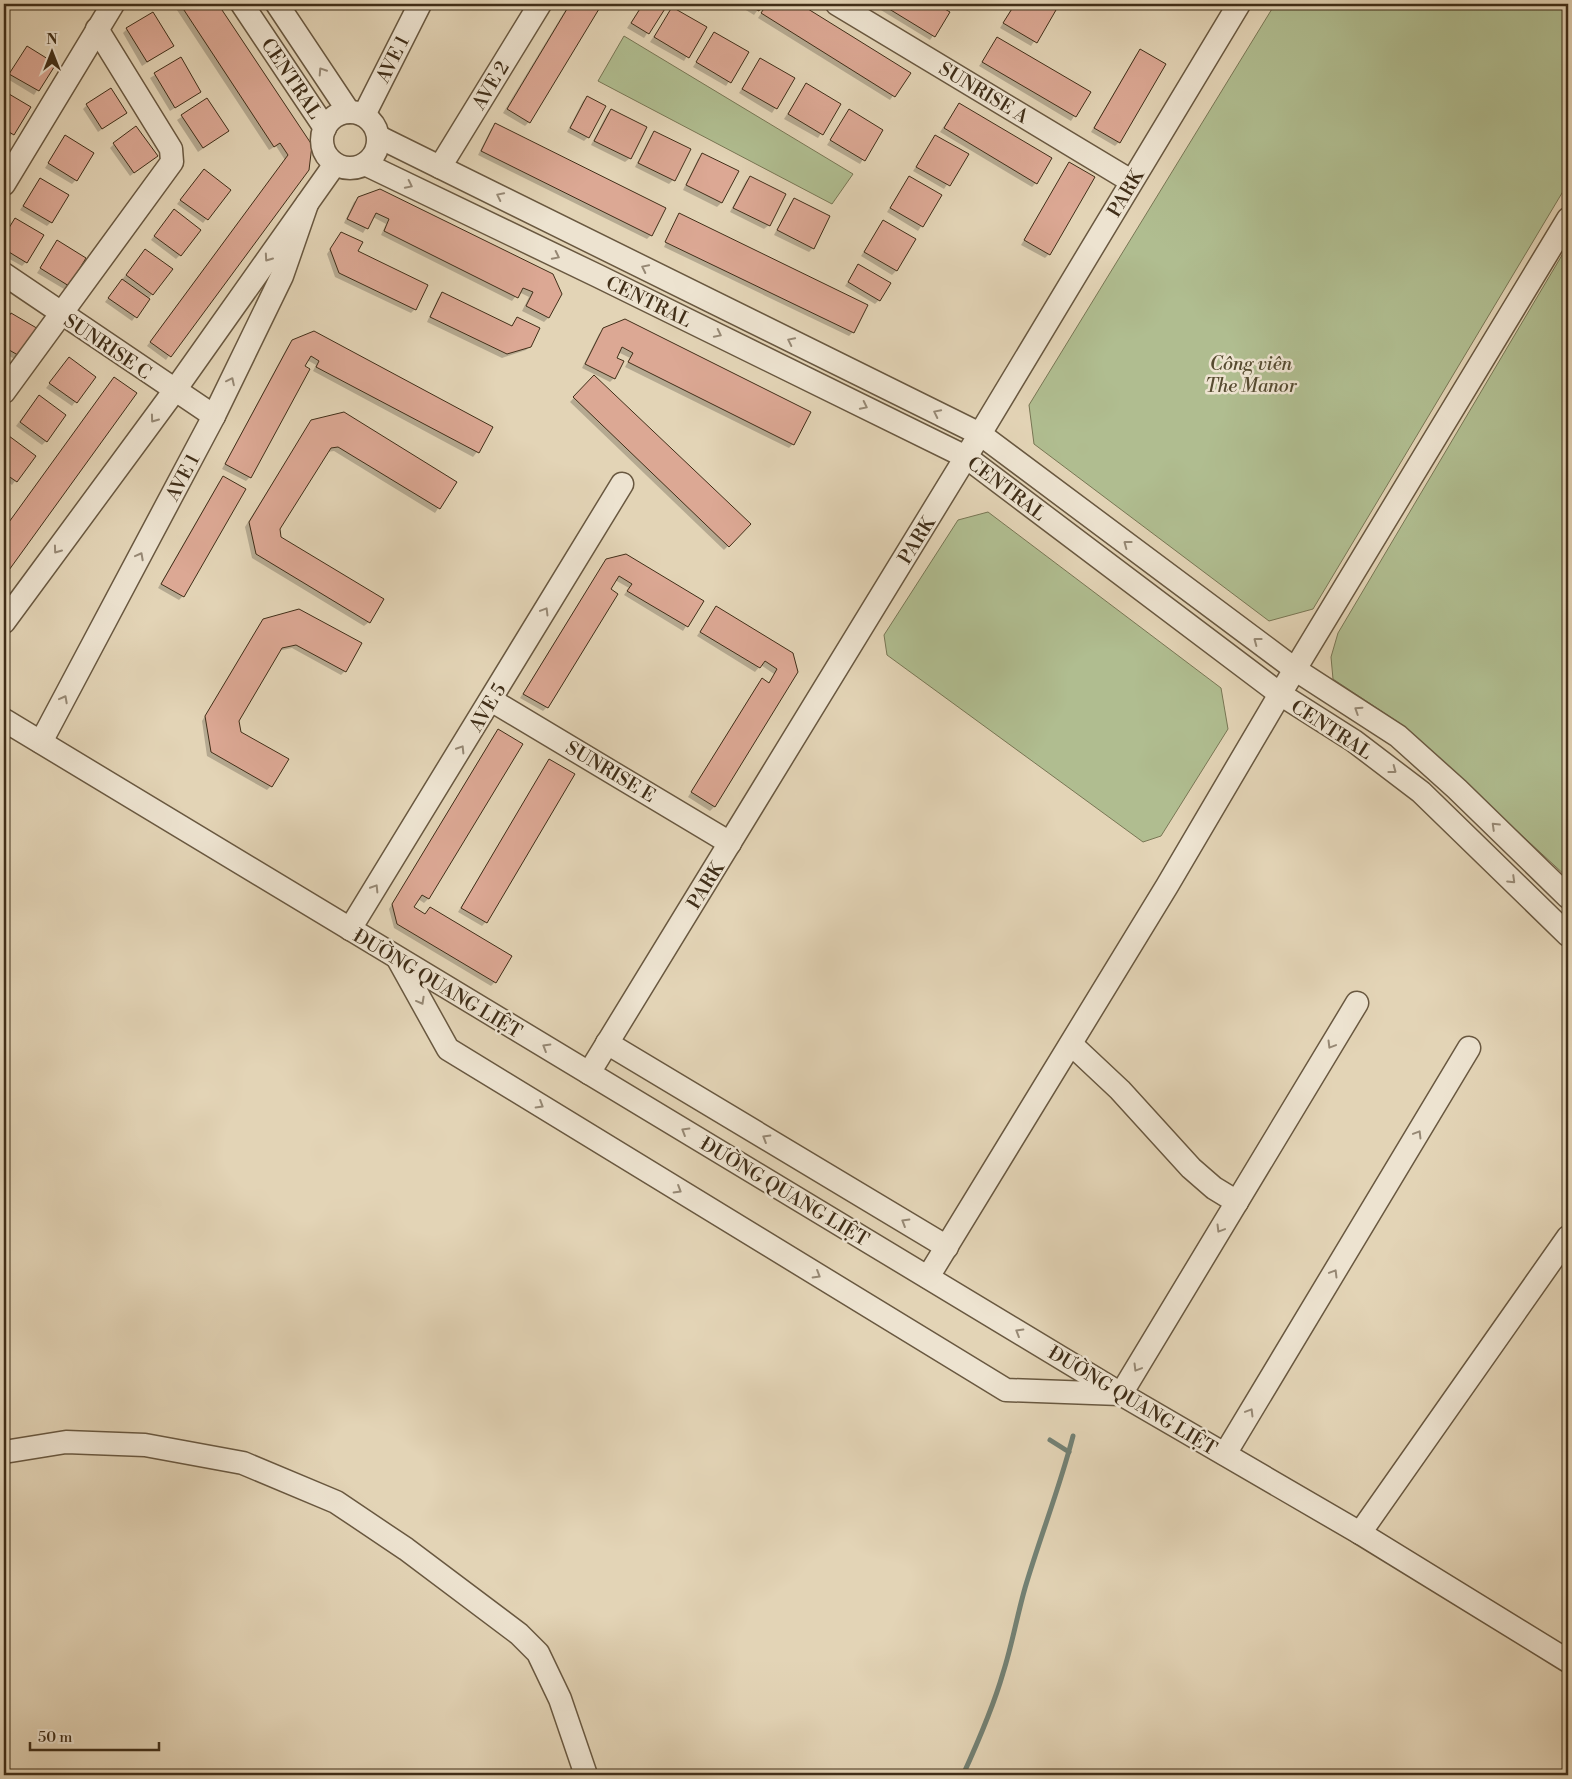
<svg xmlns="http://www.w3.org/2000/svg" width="1572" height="1779" font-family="'Libre Bodoni',serif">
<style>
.green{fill:#b0bd90;stroke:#787654}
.shadow{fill:#0003}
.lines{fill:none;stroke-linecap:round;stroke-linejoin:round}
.stream{stroke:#738174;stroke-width:5}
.building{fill:#dca894;stroke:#402e18}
.minor-casing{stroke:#695840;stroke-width:25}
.minor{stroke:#ede3d0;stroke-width:22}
.oneway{stroke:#968874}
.labels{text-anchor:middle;stroke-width:5;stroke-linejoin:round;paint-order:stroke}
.street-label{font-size:19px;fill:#402e18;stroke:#ede3d0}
.park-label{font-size:19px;font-style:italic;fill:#564b30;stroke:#ede3d0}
</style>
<rect width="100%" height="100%" fill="#e3d4b6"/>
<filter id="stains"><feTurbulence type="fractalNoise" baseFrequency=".004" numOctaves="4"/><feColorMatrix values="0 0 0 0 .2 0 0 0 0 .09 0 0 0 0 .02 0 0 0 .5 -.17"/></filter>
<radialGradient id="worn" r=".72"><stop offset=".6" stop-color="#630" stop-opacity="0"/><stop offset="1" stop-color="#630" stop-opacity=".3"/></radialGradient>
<!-- green -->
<g class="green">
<path d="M1275 4H1568V183L1313 609 1269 621 1034 444 1029 405Z"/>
<path d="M624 36 853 174 832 204 598 81Z"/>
<path d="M1568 245V878L1401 724 1333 679 1331 657 1338 633Z"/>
<path d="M988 512 1221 688 1228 729 1161 836 1143 842 887 655 884 635 958 520Z"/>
</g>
<!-- shadow -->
<g class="shadow">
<path d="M173 4H217L310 146 166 360 147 346 285 160 276 146 269 150Z"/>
<path d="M569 4H601L529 122 525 126 503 113Z"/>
<path d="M643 4H667L644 38 627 28Z"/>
<path d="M736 4H762L754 15Z"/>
<path d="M767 4H798L909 73 890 100 758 18Z"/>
<path d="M871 4H934L949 13 930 40Z"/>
<path d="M1014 4H1042L1054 11 1031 46 1000 28Z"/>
<path d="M673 8 705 28 684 61 650 42Z"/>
<path d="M127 29 172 46 142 66 123 33Z"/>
<path d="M715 33 748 53 726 86 693 67Z"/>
<path d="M998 38 1089 93 1071 121 979 66Z"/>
<path d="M27 48 54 64 34 95 6 78Z"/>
<path d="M1140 51 1119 142 1115 146 1091 132 1136 55Z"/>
<path d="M180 59 200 92 170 111 150 78Z"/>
<path d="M761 59 794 79 772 113 739 93Z"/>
<path d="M806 85 839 105 818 138 784 119Z"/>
<path d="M4 92 29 108 9 138 4 135Z"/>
<path d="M587 97 588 137 584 141 567 132 583 101Z"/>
<path d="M207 99 228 131 198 152 177 120Z"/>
<path d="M959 104 1036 183 1032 187 940 132Z"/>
<path d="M87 105 121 116 98 132 83 109Z"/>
<path d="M611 110 630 158 625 162 591 145 607 114Z"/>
<path d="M849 111 882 130 860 164 827 145Z"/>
<path d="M495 125 651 235 647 239 478 155 491 129Z"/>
<path d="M655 132 673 180 669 184 635 167 651 136Z"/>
<path d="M936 136 967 154 944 189 913 171Z"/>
<path d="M65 137 76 180 72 184 45 168Z"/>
<path d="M114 144 156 156 130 176 110 148Z"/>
<path d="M702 155 737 172 721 203 717 207 683 190 698 159Z"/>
<path d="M1070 163 1049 254 1045 258 1021 245 1066 168Z"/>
<path d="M204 171 229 190 203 223 177 204Z"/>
<path d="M750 177 769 225 764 229 730 212 746 181Z"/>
<path d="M909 177 941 196 918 231 887 212Z"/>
<path d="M40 179 51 222 47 226 20 210Z"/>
<path d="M359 198 560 294 548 318 544 322 522 311 529 297 519 292 512 301 381 235 386 224 373 217 363 233 344 223 354 202Z"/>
<path d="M794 200 813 248 809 252 774 235 790 204Z"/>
<path d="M170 215 180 255 176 259 151 240Z"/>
<path d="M679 215 853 332 849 336 664 247 678 218H676Z"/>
<path d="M15 219 26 262 22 266 4 256V235Z"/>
<path d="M883 221 896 271 892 275 861 256Z"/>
<path d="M341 233 357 252 415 309 411 313 335 277 327 254Z"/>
<path d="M57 242 68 285 64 289 37 273Z"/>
<path d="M141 255 152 294 132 321 105 302Z"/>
<path d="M859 265 879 300 875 304 845 286Z"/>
<path d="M442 294 511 327 517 318 530 346 526 350 502 358 427 322 438 298Z"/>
<path d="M11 314 38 331 18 361 4 353V323Z"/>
<path d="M604 329 793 444 789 448 625 367 630 358 618 352 615 358 614 378 610 382 582 368 599 334Z"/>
<path d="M293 341 491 427 477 452 473 457 313 371 316 365 307 360 250 477 246 481 222 469 288 346Z"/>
<path d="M69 359 94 377 72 406 46 388Z"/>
<path d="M594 376 749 524 724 550 570 402Z"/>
<path d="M114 378 135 394 4 575V529Z"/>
<path d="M35 401 46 441 42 445 16 426Z"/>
<path d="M308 426 456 482 435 513 334 451 327 452 279 529 280 538 369 622 364 626 252 558 245 527Z"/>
<path d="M9 437 34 456 12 485 4 479V442Z"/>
<path d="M223 478 183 596 179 600 158 588 219 482Z"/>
<path d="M607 560 702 602 683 631 624 595 629 588 615 580 609 590 616 594 547 707 543 711 520 698 603 564Z"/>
<path d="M716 607 797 672 714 807 710 811 688 797 758 684 762 680 768 684 774 674 761 665 755 672 697 636Z"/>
<path d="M264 620 345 671 341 675 292 648 278 651 237 721 240 733 271 786 267 790 207 756 202 721 260 624Z"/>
<path d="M499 730 522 744 428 899 424 903 418 899 413 908 495 982 491 986 394 928 389 909 494 735Z"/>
<path d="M546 765 486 922 482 926 458 912Z"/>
</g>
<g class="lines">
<!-- stream -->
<g class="stream">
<path d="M1050 1440 1069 1452"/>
<path d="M963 1775C978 1742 993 1708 1003 1673 1012 1645 1017 1616 1025 1588 1040 1537 1060 1487 1073 1436"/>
</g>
</g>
<!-- building -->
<g class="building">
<path d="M180 4H218L312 145 309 170 171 357 150 342 288 155 280 143 274 147Z"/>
<path d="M570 4H602L530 123 507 109Z"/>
<path d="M643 4H668L649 34 631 23Z"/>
<path d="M746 4H763L759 11Z"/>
<path d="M767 4H800L911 73 895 97 761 13Z"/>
<path d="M881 4H936L950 12 935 37Z"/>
<path d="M1015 4H1044L1056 10 1037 43 1003 23Z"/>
<path d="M672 7 707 27 689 58 654 37Z"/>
<path d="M153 12 174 46 147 62 126 28Z"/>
<path d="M714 32 749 52 731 83 696 62Z"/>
<path d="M997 37 1091 92 1076 117 982 62Z"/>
<path d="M27 46 56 64 39 91 9 74Z"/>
<path d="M1140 49 1166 64 1120 143 1094 128Z"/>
<path d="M181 57 201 92 175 108 154 73Z"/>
<path d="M760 58 795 78 777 109 742 89Z"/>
<path d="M806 83 841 104 823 135 788 114Z"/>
<path d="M111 88 127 113 102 129 86 104Z"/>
<path d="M4 91 31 107 14 135 4 129Z"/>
<path d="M587 96 606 106 589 138 570 128Z"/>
<path d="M207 98 229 131 203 148 181 115Z"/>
<path d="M959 103 1052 158 1037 184 944 128Z"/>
<path d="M611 109 647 127 631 159 594 141Z"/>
<path d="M849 109 883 130 865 161 830 140Z"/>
<path d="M495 123 666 208 652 236 481 151Z"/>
<path d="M136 126 158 156 134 173 113 143Z"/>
<path d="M654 131 691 149 675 181 638 163Z"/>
<path d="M65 135 94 153 77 181 48 163Z"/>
<path d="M935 135 969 154 950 186 916 167Z"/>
<path d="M702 153 739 171 722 203 686 185Z"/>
<path d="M1069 162 1095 177 1050 255 1024 240Z"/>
<path d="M204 169 231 190 208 220 180 200Z"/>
<path d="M750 176 786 194 770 226 733 208Z"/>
<path d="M909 176 942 195 923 227 890 208Z"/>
<path d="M40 178 69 195 52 223 23 206Z"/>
<path d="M380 189 553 274 562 294 549 318 526 306 533 292 523 288 518 298 384 231 389 219 376 213 368 229 347 219 358 197Z"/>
<path d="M794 198 830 216 814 249 777 230Z"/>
<path d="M174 209 201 230 181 256 154 236Z"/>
<path d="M679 213 868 305 854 333 665 242Z"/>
<path d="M15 218 44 235 27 263 4 249V236Z"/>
<path d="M883 220 916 239 897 271 864 252Z"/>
<path d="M341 232 363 242 358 251 428 285 416 310 339 273 330 249Z"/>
<path d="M57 240 86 258 69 286 40 268Z"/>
<path d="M145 249 173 269 153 295 126 275Z"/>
<path d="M858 264 891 283 880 301 848 282Z"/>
<path d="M122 279 150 299 137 318 108 298Z"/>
<path d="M442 292 512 326 517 317 540 328 531 347 507 354 430 317Z"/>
<path d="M11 313 40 330 23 358 4 347V324Z"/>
<path d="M625 319 811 412 794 445 628 362 633 353 622 347 617 358 624 361 615 379 585 364 603 328Z"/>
<path d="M314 331 493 427 479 453 316 367 319 361 311 356 305 366 310 369 251 478 225 464 292 340Z"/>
<path d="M69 357 96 377 77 403 49 383Z"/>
<path d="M594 375 751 524 729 547 573 397Z"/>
<path d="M114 377 137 393 4 577V529Z"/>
<path d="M39 395 66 415 47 442 20 422Z"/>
<path d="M344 412 457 482 440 509 338 447 331 448 280 529 281 537 384 599 370 623 256 554 249 522 311 420Z"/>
<path d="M9 436 36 456 17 482 4 473V442Z"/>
<path d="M223 476 246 489 184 597 161 584Z"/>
<path d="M626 554 704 601 688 627 627 591 632 584 619 576 611 589 618 594 548 708 523 694 606 559Z"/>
<path d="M716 606 793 653 798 672 715 807 691 792 762 678 769 683 777 669 765 661 760 668 700 632Z"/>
<path d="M299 609 362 643 346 672 296 645 282 648 239 721 241 732 289 759 272 787 211 752 205 716 263 619Z"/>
<path d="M498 729 523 744 429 899 422 895 414 907 425 914 430 907 512 956 496 983 397 924 392 904Z"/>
<path d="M549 759 575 774 487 923 461 908Z"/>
</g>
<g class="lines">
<!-- minor casing -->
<g class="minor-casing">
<g id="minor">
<path d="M242 4 325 128"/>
<path d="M277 4 349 112"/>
<path d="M837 4 1131 181"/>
<circle cx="350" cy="140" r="28"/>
<path d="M364 115 420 4"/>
<path d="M379 137 980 434 1296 670 1398 736 1457 789 1568 897"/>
<path d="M365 164 598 276 966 457 1280 694 1354 741 1421 792 1568 935"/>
<path d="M440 167 540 4"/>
<path d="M4 184 113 4"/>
<path d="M4 274 214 416"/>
<path d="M4 392 172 162 171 149 97 29"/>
<path d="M4 622 175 390 335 164"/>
<path d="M491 700 730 843"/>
<path d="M4 720 1121 1394 1360 1533 1568 1661"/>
<path d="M41 742 214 416 282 276 307 204"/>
<path d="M350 929 622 484"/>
<path d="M398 959 448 1049 1006 1390 1120 1394"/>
<path d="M607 1043 947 1247"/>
<path d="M1071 1044 1120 1090 1191 1168 1214 1188 1237 1202"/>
<path d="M589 1073 980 434 1239 4"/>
<path d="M928 1277 1167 886 1280 694 1568 219"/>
<path d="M1121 1394 1357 1003"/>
<path d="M4 1452 66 1442 145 1445 243 1463 336 1502 406 1549 519 1634 538 1653 560 1699 586 1775"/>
<path d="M1225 1454 1469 1048"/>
<path d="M1360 1533 1568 1237"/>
</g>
</g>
<!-- minor -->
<use href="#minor" class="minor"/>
</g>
<!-- one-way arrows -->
<defs><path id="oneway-chevron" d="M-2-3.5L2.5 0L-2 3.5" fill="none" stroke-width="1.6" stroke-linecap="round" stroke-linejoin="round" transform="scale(1.25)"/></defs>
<g class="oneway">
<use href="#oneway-chevron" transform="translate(322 71) rotate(-123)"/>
<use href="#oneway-chevron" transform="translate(409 185) rotate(26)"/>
<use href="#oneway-chevron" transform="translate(500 196) rotate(-154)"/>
<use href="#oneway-chevron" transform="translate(556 256) rotate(26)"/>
<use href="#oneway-chevron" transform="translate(268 258) rotate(125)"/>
<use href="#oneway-chevron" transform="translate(645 268) rotate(-154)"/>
<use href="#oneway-chevron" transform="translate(718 334) rotate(26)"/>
<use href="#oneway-chevron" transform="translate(791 341) rotate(-154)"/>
<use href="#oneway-chevron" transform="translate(231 381) rotate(-64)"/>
<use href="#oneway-chevron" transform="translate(864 406) rotate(26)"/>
<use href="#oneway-chevron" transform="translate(937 413) rotate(-154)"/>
<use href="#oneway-chevron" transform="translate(154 419) rotate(126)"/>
<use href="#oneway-chevron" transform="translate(1127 544) rotate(-143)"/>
<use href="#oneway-chevron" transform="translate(57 550) rotate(126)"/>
<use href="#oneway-chevron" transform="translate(140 556) rotate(-62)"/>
<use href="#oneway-chevron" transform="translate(545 611) rotate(-59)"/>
<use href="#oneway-chevron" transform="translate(1257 641) rotate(-143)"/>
<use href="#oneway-chevron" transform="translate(64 699) rotate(-62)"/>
<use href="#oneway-chevron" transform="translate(1358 710) rotate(-147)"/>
<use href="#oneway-chevron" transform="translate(461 749) rotate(-58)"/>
<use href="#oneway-chevron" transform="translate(1393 770) rotate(37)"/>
<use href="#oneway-chevron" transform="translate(1495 826) rotate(-136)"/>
<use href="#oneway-chevron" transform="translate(1512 880) rotate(44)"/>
<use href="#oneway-chevron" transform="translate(375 888) rotate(-58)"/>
<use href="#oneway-chevron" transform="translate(421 1001) rotate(61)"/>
<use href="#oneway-chevron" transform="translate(1331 1045) rotate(121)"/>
<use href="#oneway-chevron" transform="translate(546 1047) rotate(-149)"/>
<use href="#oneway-chevron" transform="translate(540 1105) rotate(31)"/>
<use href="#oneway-chevron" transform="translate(685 1131) rotate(-149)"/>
<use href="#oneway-chevron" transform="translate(1418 1134) rotate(-59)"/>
<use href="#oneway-chevron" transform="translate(766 1138) rotate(-149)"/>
<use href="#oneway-chevron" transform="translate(678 1190) rotate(31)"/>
<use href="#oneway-chevron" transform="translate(905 1222) rotate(-149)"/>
<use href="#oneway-chevron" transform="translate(1220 1229) rotate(121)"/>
<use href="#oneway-chevron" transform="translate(1334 1273) rotate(-59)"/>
<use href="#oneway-chevron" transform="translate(817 1275) rotate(31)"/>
<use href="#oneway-chevron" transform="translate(1019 1332) rotate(-149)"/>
<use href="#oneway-chevron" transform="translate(1137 1368) rotate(121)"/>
<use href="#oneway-chevron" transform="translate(1250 1412) rotate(-59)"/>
</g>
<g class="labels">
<!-- street labels -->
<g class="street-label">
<text transform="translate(392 59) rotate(-63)" y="7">AVE 1</text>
<text transform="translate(292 78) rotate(56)" y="7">CENTRAL</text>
<text transform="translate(490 85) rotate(-59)" y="7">AVE 2</text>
<text transform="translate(984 92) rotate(31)" y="7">SUNRISE A</text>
<text transform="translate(1125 193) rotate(-59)" y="7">PARK</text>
<text transform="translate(649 301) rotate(26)" y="7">CENTRAL</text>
<text transform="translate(108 346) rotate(34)" y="7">SUNRISE C</text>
<text transform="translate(182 477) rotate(-62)" y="7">AVE 1</text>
<text transform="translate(1007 488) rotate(37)" y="7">CENTRAL</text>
<text transform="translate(916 540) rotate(-58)" y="7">PARK</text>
<text transform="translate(487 707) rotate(-59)" y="7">AVE 5</text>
<text transform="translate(1332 729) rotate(33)" y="7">CENTRAL</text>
<text transform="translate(611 771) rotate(31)" y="7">SUNRISE E</text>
<text transform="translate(705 885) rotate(-58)" y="7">PARK</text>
<text transform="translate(438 983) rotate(31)" y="7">ĐƯỜNG QUANG LIỆT</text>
<text transform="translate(785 1191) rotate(31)" y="7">ĐƯỜNG QUANG LIỆT</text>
<text transform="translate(1133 1400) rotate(31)" y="7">ĐƯỜNG QUANG LIỆT</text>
</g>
<!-- park labels -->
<g class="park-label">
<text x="1251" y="370">Công viên<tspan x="1251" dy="22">The Manor</tspan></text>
</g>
</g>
<!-- margin -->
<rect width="1572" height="1779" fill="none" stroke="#e3d4b6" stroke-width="20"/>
<rect x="5" y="5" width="1562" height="1769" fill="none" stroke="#402e18" stroke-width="2.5"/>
<rect x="10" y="10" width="1552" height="1759" fill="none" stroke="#402e18"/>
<!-- north arrow -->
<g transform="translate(52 52)" stroke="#ede3d0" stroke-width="4" paint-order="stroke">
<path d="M0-4L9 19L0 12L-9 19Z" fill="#402e18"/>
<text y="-8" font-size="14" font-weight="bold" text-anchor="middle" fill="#402e18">N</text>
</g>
<!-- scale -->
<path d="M30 1742v8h129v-8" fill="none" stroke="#402e18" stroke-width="2.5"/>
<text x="38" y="1742" font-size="15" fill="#402e18" stroke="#ede3d0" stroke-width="4" paint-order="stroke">50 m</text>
<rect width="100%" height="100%" filter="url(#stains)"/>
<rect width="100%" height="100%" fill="url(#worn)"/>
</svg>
